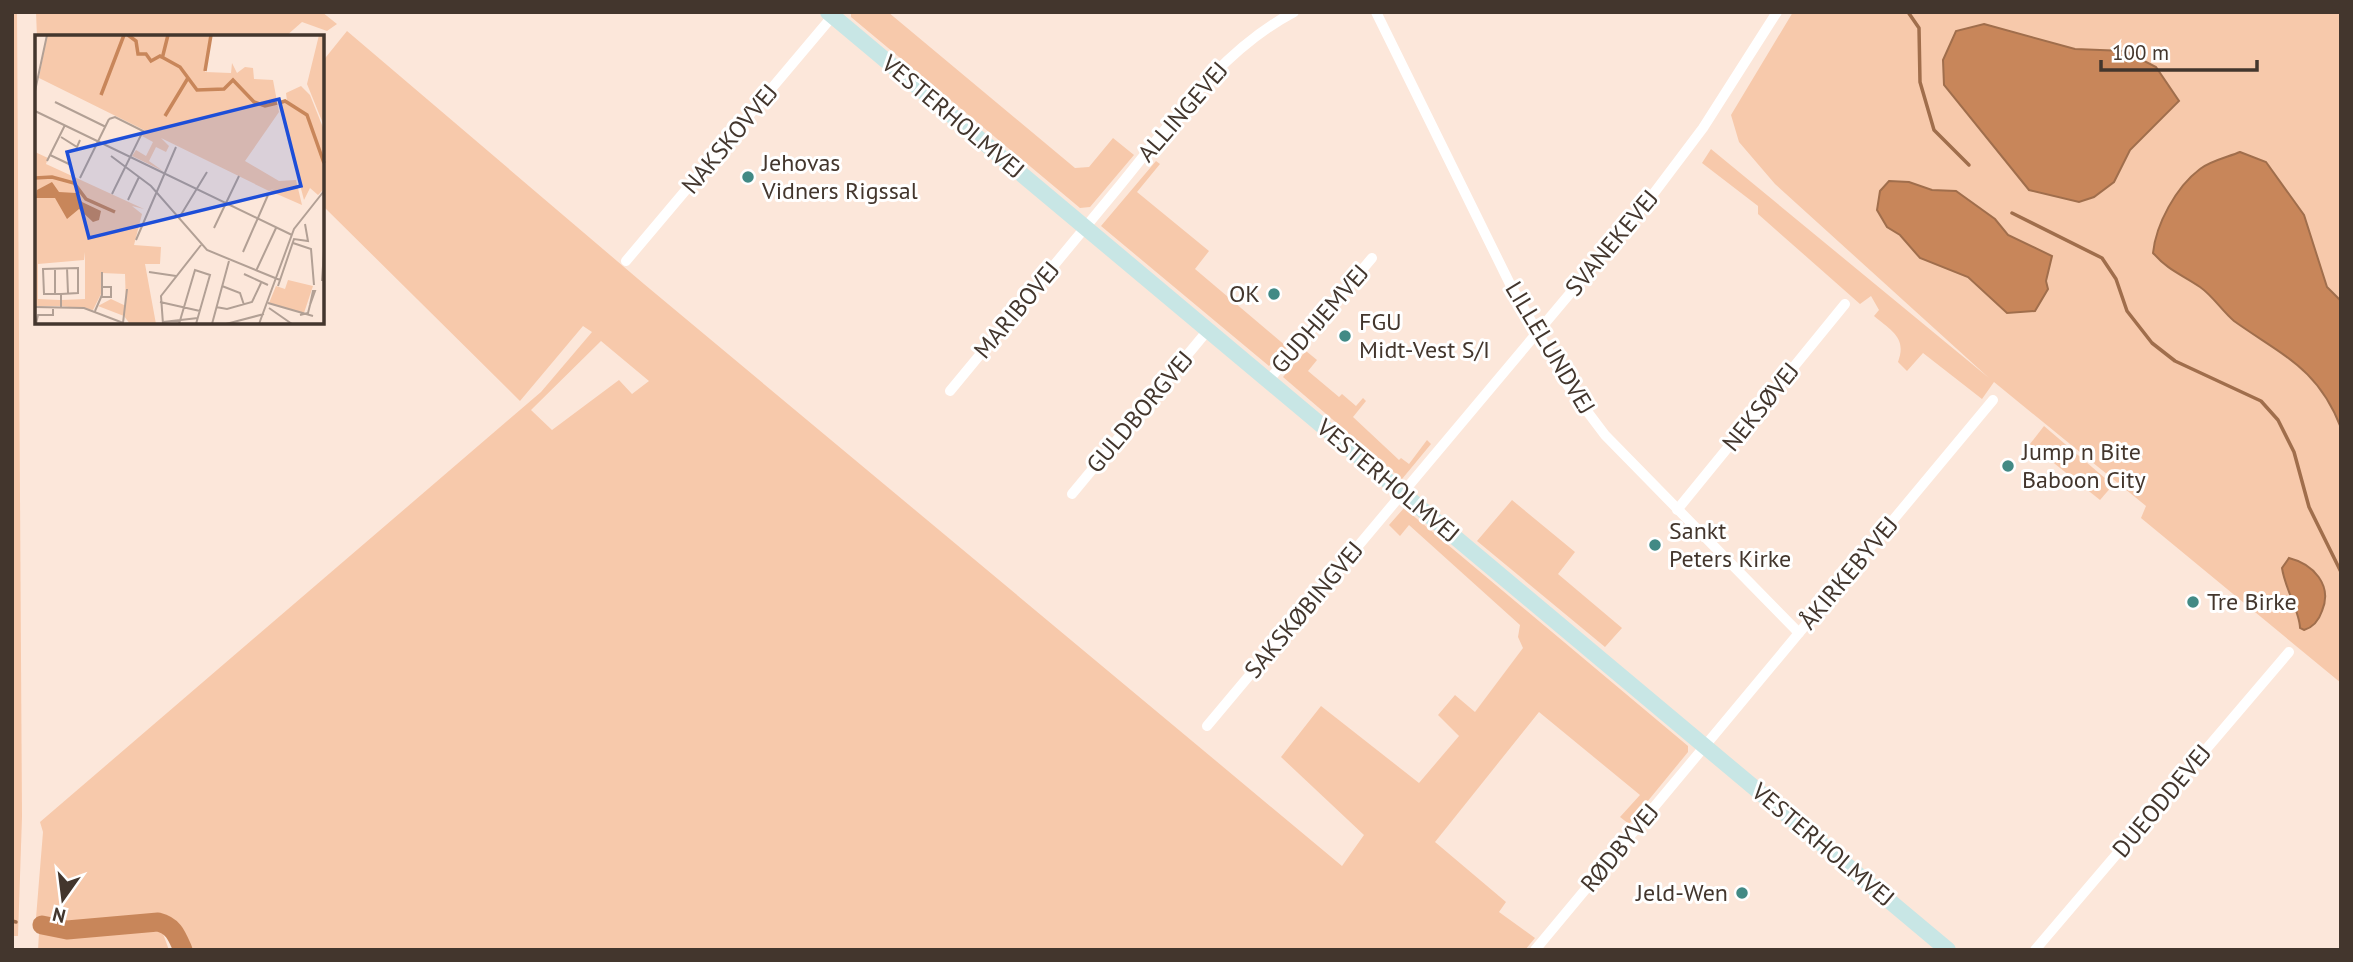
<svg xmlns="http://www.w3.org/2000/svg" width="2353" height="962" font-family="'PT Sans',sans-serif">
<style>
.green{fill:#f7c9ab;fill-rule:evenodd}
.water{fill:#c8865a;stroke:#a06e4c;stroke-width:2}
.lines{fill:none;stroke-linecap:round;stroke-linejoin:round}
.stream{stroke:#a06e4c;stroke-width:3.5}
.river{stroke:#c8865a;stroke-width:19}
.street{stroke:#fff;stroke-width:10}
.secondary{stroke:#c8e6e5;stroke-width:16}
.poi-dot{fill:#428a85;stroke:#fff;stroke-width:2.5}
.labels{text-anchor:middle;stroke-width:6;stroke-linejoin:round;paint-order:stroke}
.street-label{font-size:24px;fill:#43362d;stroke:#fff}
.poi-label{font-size:24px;fill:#43362d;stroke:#fff;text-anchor:start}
.inset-river{fill:none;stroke:#c8865a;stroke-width:3.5}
.inset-road{fill:none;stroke:#b2a095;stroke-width:2}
.view{fill:#1d4ed8;fill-opacity:0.15;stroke:#1d4ed8;stroke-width:3.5}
.inset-edge{fill:none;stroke:#43362d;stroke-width:3.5}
</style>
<rect width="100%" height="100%" fill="#fce7da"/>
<!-- green -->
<g class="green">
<path d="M12 12H17L22 817 18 936H12Z"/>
<path d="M36 12H322L337 24 327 31 302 22 285 37H37Z"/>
<path d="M851 12H888L1075 168 1089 167 1113 138 1134 155 1090 207 1080 208 851 17Z"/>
<path d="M1793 12H2341V683L2141 518 2146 506 1994 382 1982 399 1923 353 1907 371 1898 362C1907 338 1892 331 1874 316L1879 310 1871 296 1860 304 1758 214V206L1702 163 1711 149 1989 378 1775 184 1739 142 1731 115Z"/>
<path d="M347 31 644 284 1342 866 1364 835 1281 757 1321 706 1419 783 1459 736 1438 715 1455 695 1475 712 1523 648 1518 637 1520 625 1409 525 1400 536 1389 525 1404 508 1688 746V752L1629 824 1620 817 1640 795 1539 712 1435 842 1506 902 1499 912 1535 938 1525 950H186L178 929 169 920 66 925 36 918 43 832 40 822 541 392 592 332 583 326 520 401 322 205V62ZM601 341 649 381 632 394 619 380 552 430 531 410Z"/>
<path d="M1156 161 1160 164 1137 192 1209 251 1195 269 1287 347 1269 366 1101 226Z"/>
<path d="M1306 351 1317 360 1308 371 1339 397 1342 394 1356 406 1363 398 1366 401 1353 417 1399 460 1401 458 1409 464 1427 440 1431 444 1402 479 1283 377Z"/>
<path d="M2044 426 2113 485 2100 500 2030 444Z"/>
<path d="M1512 500 1575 552 1558 574 1622 628 1605 647 1477 541Z"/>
<path d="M162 931 169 950H38L39 933 70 936Z"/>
</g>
<!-- water -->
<g class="water">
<path d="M1984 24 2075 49 2125 51 2156 67 2179 101 2130 150 2114 182 2094 197 2079 202 2029 190 1944 85 1943 60 1956 31Z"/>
<path d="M2240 152 2266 162 2304 215 2327 287 2341 301V428C2318 368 2283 356 2234 321 2222 311 2213 296 2200 287 2181 274 2169 271 2153 253 2156 224 2176 187 2200 169 2210 161 2228 157 2240 152Z"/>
<path d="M1889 181 1909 182 1932 190 1956 191 1995 219 2008 235 2052 256 2046 281 2048 289 2035 311 2007 313 1968 277 1920 258 1900 235 1887 227 1877 210 1880 191Z"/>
<path d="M2289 558C2313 564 2333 585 2322 611 2319 620 2314 627 2304 630L2300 628C2300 612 2285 589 2282 568Z"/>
</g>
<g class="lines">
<!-- stream -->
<g class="stream">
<path d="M1908 12 1919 28 1920 82 1934 130 1969 165"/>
<path d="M2012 213 2102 258 2116 279 2127 311 2152 343 2175 361 2261 401 2278 420 2294 452 2309 507 2341 572"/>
<path d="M12 921 16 922"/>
</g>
<!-- river -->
<path class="river" d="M42 925 67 930 158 922C174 926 177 936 183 950"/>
<!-- street -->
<g class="street">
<path d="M1376 12 1510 284 1568 386 1605 435 1799 633"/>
<path d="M626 261 836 12"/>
<path d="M1268 381 1372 258"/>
<path d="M950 391C1006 324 1061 256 1117 189 1169 126 1220 51 1294 12"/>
<path d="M1072 494 1208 330"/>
<path d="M1677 510 1845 304"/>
<path d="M1207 726 1651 197 1703 128 1777 12"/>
<path d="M1535 950 1993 400"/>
<path d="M2035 950 2289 652"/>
</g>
<!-- secondary -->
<path class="secondary" d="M828 12 1948 950"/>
</g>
<!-- markers -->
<g class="poi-dot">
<circle cx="748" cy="177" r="7"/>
<circle cx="1274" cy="294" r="7"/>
<circle cx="1345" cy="336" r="7"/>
<circle cx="2008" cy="466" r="7"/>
<circle cx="1655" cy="545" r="7"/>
<circle cx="2193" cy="602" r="7"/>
<circle cx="1742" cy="893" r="7"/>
</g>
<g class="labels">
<!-- street labels -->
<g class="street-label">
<text transform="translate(1183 112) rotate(-49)" y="8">ALLINGEVEJ</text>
<text transform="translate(953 117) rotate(40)" y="8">VESTERHOLMVEJ</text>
<text transform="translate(730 139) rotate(-50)" y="8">NAKSKOVVEJ</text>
<text transform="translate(1612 243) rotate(-50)" y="8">SVANEKEVEJ</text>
<text transform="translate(1017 310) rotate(-50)" y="8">MARIBOVEJ</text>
<text transform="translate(1320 319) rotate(-49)" y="8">GUDHJEMVEJ</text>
<text transform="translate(1550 348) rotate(59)" y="8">LILLELUNDVEJ</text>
<text transform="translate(1761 407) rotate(-51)" y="8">NEKSØVEJ</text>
<text transform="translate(1140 412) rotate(-50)" y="8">GULDBORGVEJ</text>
<text transform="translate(1388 481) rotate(40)" y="8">VESTERHOLMVEJ</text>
<text transform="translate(1849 573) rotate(-50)" y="8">ÅKIRKEBYVEJ</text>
<text transform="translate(1304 610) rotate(-50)" y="8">SAKSKØBINGVEJ</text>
<text transform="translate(2162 801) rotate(-50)" y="8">DUEODDEVEJ</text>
<text transform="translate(1823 845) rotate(40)" y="8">VESTERHOLMVEJ</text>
<text transform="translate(1620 848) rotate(-50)" y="8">RØDBYVEJ</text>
</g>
<!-- poi labels -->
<g class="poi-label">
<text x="762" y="171">Jehovas<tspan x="762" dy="28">Vidners Rigssal</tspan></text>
<text x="1260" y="302" text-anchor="end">OK</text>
<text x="1359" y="330">FGU<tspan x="1359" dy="28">Midt-Vest S/I</tspan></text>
<text x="2022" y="460">Jump n Bite<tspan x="2022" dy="28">Baboon City</tspan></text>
<text x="1669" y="539">Sankt<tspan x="1669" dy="28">Peters Kirke</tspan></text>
<text x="2207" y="610">Tre Birke</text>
<text x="1728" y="901" text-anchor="end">Jeld-Wen</text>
</g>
</g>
<!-- overview -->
<g transform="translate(35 35)">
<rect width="289" height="289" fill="#fce7da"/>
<path d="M12 0H133L128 23 134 0H175L170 37 196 38 197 28 202 38 210 32 218 33 219 44 238 45 244 77 210 126 244 146 261 145 267 170 235 156 240 153 234 156 126 103 134 111 131 117 121 112 114 126 128 136 97 121 101 115 111 121 118 107 107 101 109 95 4 43ZM284 0H289V91L272 49ZM266 51 275 60 289 95V154L283 160 275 153 269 165 243 67 252 66 251 58ZM0 117 13 123 11 129 109 174 97 171 107 179 99 210 126 212 125 229H110L121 289H95L89 281 63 271 76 264 91 271 90 239 67 238 66 259 58 275 26 271V265L50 264V217L49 225 3 229V264L25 265V271H0ZM253 245 278 251 269 278 234 268 241 251 250 254Z" fill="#f7c9ab"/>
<path d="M17 147 24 157 41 158 47 167 66 176 64 185 58 187 44 174 32 184 20 163H1L2 155Z" fill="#c8865a"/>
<path class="inset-river" d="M93 0 101 6 103 19H111L116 26 125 21 145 32 162 55 189 54 198 45 219 67 230 71 242 68M127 24 133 0M170 36 176 0M66 60 89 0M244 68 250 66 272 80 289 128M130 81 153 43M0 143 17 142 39 148 51 164 80 177"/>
<path class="inset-road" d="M0 56 12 0M20 67 71 92M0 76 257 200M74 84 80 82 108 96 77 159M26 102 42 112 45 105M15 120 36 130M76 121 116 151 172 215 245 245M12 126 30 90M45 143 74 84M93 165 104 142M144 183 172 137M179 193 204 141M101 205 141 112M258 208 276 214 279 250M208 217 233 160M32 233 33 258M20 234V259M221 236 241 193M114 237 141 241M209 239 233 250M287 246 289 216M187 251 205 258 209 270M243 251 259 204 273 206 270 189M66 262H76V252H67M125 267 165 276M233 268 278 281M0 272 49 273 91 289M181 272 192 274 217 267 226 248M26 273V259H9L8 234 43 233V258L26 259M234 273 257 289M60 276 67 260V237M265 280 273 278 275 270 278 256H280L275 270M128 287 163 283M88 288 92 254M1 289 3 280H18V274M128 289 126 261 166 210M144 289 160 235 175 240 161 289M177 289 194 226M191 289 229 279M224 289 259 194 289 156"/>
<path class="view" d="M244 64 266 151 54 203 32 117Z"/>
<rect width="289" height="289" class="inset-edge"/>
</g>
<!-- border -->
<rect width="2353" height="962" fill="none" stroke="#43362d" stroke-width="28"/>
<!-- north arrow -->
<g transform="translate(63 899) rotate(194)" stroke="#ffffff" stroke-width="5" paint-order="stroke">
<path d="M0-5L12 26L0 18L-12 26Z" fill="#43362d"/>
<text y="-10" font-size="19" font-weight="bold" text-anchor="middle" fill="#43362d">N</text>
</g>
<!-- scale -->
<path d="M2101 60v10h156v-10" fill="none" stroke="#43362d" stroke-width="3.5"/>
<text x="2112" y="60" font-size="21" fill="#43362d" stroke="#ffffff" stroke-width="5" paint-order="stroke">100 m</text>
</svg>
